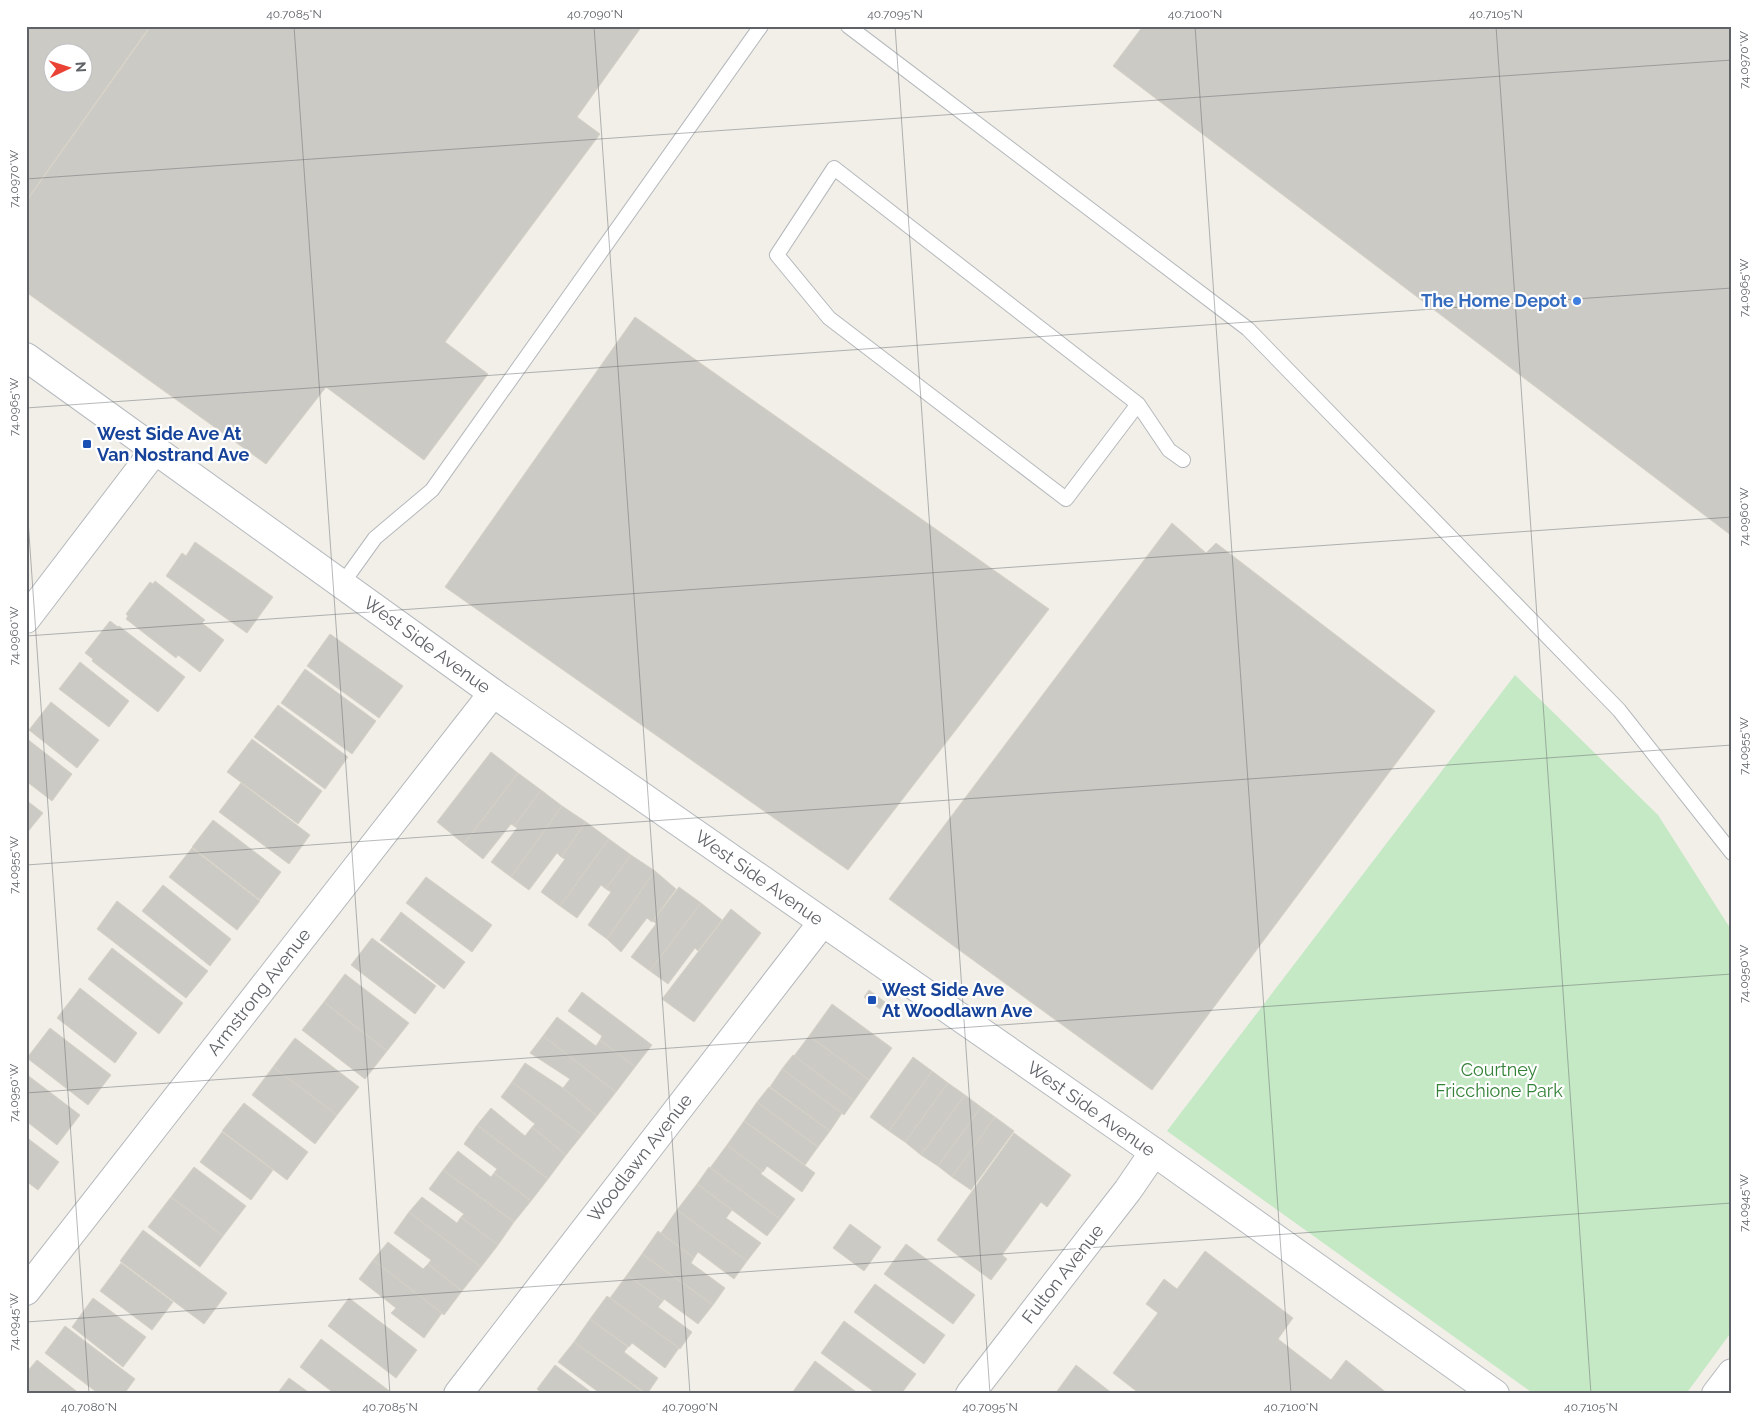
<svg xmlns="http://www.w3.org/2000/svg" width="1758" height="1420" font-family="Raleway,sans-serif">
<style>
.green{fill:#c5e8c5}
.building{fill:#cccac5;stroke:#d6d1c6;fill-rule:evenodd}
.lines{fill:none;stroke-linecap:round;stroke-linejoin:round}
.service-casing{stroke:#b5b8bc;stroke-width:16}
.minor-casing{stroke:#b5b8bc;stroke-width:30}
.tertiary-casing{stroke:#b5b8bc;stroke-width:30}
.secondary-casing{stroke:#b6babf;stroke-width:30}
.service{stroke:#fff;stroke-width:14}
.minor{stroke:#fff;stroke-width:28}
.tertiary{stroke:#fff;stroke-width:28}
.secondary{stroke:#fff;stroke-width:28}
.ticks{fill:none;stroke:#5f6368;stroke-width:1;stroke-opacity:0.45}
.shop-dot{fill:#3f7fe0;stroke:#fff;stroke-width:2}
.transit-dot{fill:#1a4fb4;stroke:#fff;stroke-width:2}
.labels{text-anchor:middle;stroke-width:4.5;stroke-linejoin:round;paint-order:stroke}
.shop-label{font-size:18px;font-weight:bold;fill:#366cbe;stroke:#fff;text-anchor:end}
.transit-label{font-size:18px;font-weight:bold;fill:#164399;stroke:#fff;text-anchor:start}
.street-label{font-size:18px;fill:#5f6368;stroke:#fff}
.park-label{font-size:18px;fill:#348238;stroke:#fff}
.neatline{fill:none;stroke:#5f6368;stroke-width:2}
.ticks-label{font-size:12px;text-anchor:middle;fill:#5f6368}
</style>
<rect width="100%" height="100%" fill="#f1efe8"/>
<!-- green -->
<path class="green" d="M1515 675 1658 815 1732 931V1331L1686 1394H1534L1167 1131Z"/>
<!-- building -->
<g class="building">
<path d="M26 26H150L26 201ZM52 52H82V82H52Z"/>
<path d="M151 26H642L577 117 600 134 445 342 488 374 424 460 326 387 266 464 26 292V202Z"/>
<path d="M1143 26H1732V536L1113 66Z"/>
<path d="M635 317 1049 609 848 870 445 587Z"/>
<path d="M1172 523 1206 553 1216 543 1435 711 1152 1090 889 899Z"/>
<path d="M195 542 273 597 247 633 166 576 182 553 186 556Z"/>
<path d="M155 581 205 620 202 623 224 640 200 672 178 655 176 658 126 619 128 616 126 614 150 582 153 584Z"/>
<path d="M110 621 118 627 119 626 185 677 158 712 92 661 93 659 85 653Z"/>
<path d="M330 634 403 686 379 718 307 666Z"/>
<path d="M80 662 129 701 109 727 59 689Z"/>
<path d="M305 669 376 721 352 754 281 703Z"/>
<path d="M51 702 99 740 77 768 29 730Z"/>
<path d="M278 705 348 757 325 789 254 737Z"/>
<path d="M26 738 72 774 52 801 26 781Z"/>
<path d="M252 739 322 791 298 824 227 772Z"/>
<path d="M491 752 518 773 464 844 437 822Z"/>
<path d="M518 773 541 790 514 826 511 824 483 859 464 844Z"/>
<path d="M241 783 310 835 289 864 219 812Z"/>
<path d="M541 790 562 806 511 877 491 862 517 828 514 826Z"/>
<path d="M26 800 43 813 26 834Z"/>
<path d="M562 806 586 822 561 857 557 853 529 890 511 877Z"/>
<path d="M213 820 281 872 260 900 192 847Z"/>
<path d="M586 822 609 839 560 906 541 892 565 859 561 857Z"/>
<path d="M609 839 631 855 606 889 601 885 577 918 560 906Z"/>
<path d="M192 848 260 901 237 930 169 877Z"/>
<path d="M631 855 655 871 607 939 588 925 611 892 606 889Z"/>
<path d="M655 871 676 889 652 922 647 918 621 952 607 939Z"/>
<path d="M426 877 492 925 472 952 406 903Z"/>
<path d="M163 885 231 939 210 966 142 911Z"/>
<path d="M679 887 701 903 650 971 631 957 656 924 653 921Z"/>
<path d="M117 901 208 971 186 998 97 929Z"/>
<path d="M701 903 722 920 698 951 695 948 668 984 650 971Z"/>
<path d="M731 909 761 933 694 1022 662 999Z"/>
<path d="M401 912 465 962 444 989 380 940Z"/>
<path d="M372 938 436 986 415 1014 351 965Z"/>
<path d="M112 948 183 1003 159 1034 88 979Z"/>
<path d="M345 974 409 1023 387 1051 324 1002Z"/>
<path d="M80 988 137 1033 115 1063 57 1018Z"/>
<path d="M869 990 885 1002 880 1009 864 997Z"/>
<path d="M582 992 652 1045 635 1067 600 1040 602 1036 568 1011Z"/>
<path d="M324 1002 387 1051 365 1079 302 1030Z"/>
<path d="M832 1004 892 1048 869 1080 809 1036Z"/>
<path d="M557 1017 596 1046 600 1040 635 1067 616 1092 543 1036Z"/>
<path d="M50 1028 111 1075 88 1105 27 1058Z"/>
<path d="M543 1036 616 1092 597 1116 563 1088 570 1079 530 1053Z"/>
<path d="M809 1036 869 1080 854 1101 794 1056Z"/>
<path d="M295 1038 359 1087 337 1115 273 1067Z"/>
<path d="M793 1055 854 1101 844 1115 782 1069Z"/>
<path d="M913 1057 932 1071 889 1131 870 1117Z"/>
<path d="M525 1063 563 1088 597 1116 582 1135 512 1082Z"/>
<path d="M273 1067 337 1115 315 1144 252 1095Z"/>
<path d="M782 1069 842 1113 830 1131 770 1087Z"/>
<path d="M932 1071 948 1083 905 1142 889 1131Z"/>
<path d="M26 1074 80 1115 57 1145 26 1121Z"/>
<path d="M512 1082 582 1135 566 1155 532 1127 535 1124 501 1097Z"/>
<path d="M948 1083 965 1095 921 1155 905 1142Z"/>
<path d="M769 1087 830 1131 818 1147 757 1102Z"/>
<path d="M965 1095 981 1107 938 1166 921 1155Z"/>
<path d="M757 1102 818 1147 805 1165 744 1121Z"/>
<path d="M244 1103 308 1152 287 1180 222 1131Z"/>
<path d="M981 1107 995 1117 952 1177 938 1166Z"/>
<path d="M491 1108 525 1136 532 1127 566 1155 548 1179 477 1125Z"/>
<path d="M995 1117 1014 1131 971 1190 952 1177Z"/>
<path d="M744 1121 815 1173 802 1192 767 1166 763 1172 727 1145Z"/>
<path d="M477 1125 548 1179 531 1201 494 1173 497 1169 464 1144Z"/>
<path d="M222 1132 273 1170 251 1200 200 1162Z"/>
<path d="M1014 1133 1071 1175 1047 1207 1041 1202 1002 1255 1007 1259 991 1280 937 1240Z"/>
<path d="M26 1137 59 1162 38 1190 26 1181Z"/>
<path d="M727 1145 762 1171 761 1174 795 1199 780 1219 710 1168Z"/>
<path d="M458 1151 491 1177 494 1173 531 1201 514 1222 443 1170Z"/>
<path d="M194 1167 246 1206 223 1236 171 1197Z"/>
<path d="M709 1167 780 1219 767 1236 697 1184Z"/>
<path d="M443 1170 514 1222 498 1245 461 1217 464 1214 429 1189Z"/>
<path d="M697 1184 732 1210 726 1218 761 1243 747 1261 677 1210Z"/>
<path d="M171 1197 223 1236 200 1267 148 1227Z"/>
<path d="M422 1197 457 1223 461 1217 498 1245 481 1267 409 1212Z"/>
<path d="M677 1210 747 1261 734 1279 698 1252 694 1258 661 1233Z"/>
<path d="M409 1212 481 1267 462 1291 428 1264 431 1260 394 1233Z"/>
<path d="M850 1224 881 1247 864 1271 833 1248Z"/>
<path d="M143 1230 227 1293 204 1324 120 1261Z"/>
<path d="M658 1231 694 1258 691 1263 725 1288 713 1305 642 1254Z"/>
<path d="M388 1242 423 1269 428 1264 462 1291 444 1315 373 1260Z"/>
<path d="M906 1244 975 1295 953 1324 884 1274Z"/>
<path d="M1205 1251 1293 1318 1278 1339 1331 1380 1346 1360 1388 1394H1140L1113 1373 1158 1313 1146 1304 1164 1279 1177 1289Z"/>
<path d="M642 1254 713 1305 698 1324 664 1299 663 1301 627 1275Z"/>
<path d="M373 1260 442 1313 424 1338 391 1313 396 1308 359 1279Z"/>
<path d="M121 1263 173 1302 152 1330 100 1291Z"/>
<path d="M627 1275 663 1301 658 1307 692 1332 680 1349 610 1298Z"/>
<path d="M875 1284 945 1335 924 1364 854 1312Z"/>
<path d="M607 1296 679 1348 665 1368 632 1343 629 1347 590 1319Z"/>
<path d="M93 1298 146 1337 123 1367 72 1327Z"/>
<path d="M349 1298 417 1350 396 1378 328 1326Z"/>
<path d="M590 1319 628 1347 624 1352 658 1378 647 1394 574 1342Z"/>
<path d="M844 1321 916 1374 901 1394H877L821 1353Z"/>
<path d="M65 1326 135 1379 124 1394H99L45 1353Z"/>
<path d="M321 1339 392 1393 335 1394 300 1367Z"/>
<path d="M574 1342 644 1393V1394H601L558 1362Z"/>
<path d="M37 1360 80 1394H26V1373Z"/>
<path d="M815 1361 859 1394 792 1393Z"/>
<path d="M555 1365 591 1392 589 1394H542L537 1389Z"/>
<path d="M1076 1365 1113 1394H1055Z"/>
<path d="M289 1378 311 1394H277Z"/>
</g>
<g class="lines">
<!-- service casing -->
<g class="service-casing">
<g id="service">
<path d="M848 26 1248 329 1619 710 1732 853"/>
<path d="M1138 404 1066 499 829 318 777 255 834 168 1138 404 1169 450 1183 460"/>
<path d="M342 584 375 538 432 490 761 26"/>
</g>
</g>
<!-- minor casing -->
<g class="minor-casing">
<g id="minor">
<path d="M26 619 155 450"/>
<path d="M26 1291 493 693"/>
<path d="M1716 1394 1732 1373"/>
</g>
</g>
<!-- tertiary casing -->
<g class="tertiary-casing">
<g id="tertiary">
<path d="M458 1394 822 923"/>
<path d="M970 1394 1128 1190 1154 1152"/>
</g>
</g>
<!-- secondary casing -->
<g class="secondary-casing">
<path id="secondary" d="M26 357 493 693 1154 1152 1495 1394"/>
</g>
<!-- service -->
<use href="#service" class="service"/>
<!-- minor -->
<use href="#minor" class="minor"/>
<!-- tertiary -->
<use href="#tertiary" class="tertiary"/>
<!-- secondary -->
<use href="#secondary" class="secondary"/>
</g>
<!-- ticks -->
<path class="ticks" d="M294 26 390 1394M594 26 690 1394M895 26 990 1394M1195 26 1291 1394M1496 26 1591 1394M26 179 1732 60M26 408 1732 288M26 491 89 1394M26 636 1732 517M26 865 1732 745M26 1093 1732 974M26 1322 1732 1203"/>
<!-- markers -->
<circle class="shop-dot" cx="1577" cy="301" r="5"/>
<g class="transit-dot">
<rect x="82" y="439" width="10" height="10" rx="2.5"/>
<rect x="867" y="995" width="10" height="10" rx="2.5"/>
</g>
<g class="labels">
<!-- shop labels -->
<g class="shop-label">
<text x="1567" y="307">The Home Depot</text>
</g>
<!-- transit labels -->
<g class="transit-label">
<text x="97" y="440">West Side Ave At<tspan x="97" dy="21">Van Nostrand Ave</tspan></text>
<text x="882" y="996">West Side Ave<tspan x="882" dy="21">At Woodlawn Ave</tspan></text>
</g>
<!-- street labels -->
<g class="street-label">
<text transform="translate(427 645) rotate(36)" y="6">West Side Avenue</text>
<text transform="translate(759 878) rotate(35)" y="6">West Side Avenue</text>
<text transform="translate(259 992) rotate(-52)" y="6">Armstrong Avenue</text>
<text transform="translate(1091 1109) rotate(35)" y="6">West Side Avenue</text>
<text transform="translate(640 1158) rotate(-52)" y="6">Woodlawn Avenue</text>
<text transform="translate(1063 1274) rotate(-52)" y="6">Fulton Avenue</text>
</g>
<!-- park labels -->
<g class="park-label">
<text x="1499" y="1076">Courtney<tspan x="1499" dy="21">Fricchione Park</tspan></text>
</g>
</g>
<!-- border -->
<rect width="1758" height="1420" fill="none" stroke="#ffffff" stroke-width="55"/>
<!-- north arrow -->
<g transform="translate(68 68) rotate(86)"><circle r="24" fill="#ffffff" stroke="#bfc1c3"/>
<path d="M0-4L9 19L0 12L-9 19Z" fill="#ea4335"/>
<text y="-8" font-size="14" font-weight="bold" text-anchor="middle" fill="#5f6368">N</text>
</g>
<rect x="28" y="28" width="1702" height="1364" class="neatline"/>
<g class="ticks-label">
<text x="294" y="18">40.7085°N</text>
<text x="595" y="18">40.7090°N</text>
<text x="895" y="18">40.7095°N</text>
<text x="1195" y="18">40.7100°N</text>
<text x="1496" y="18">40.7105°N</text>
<text transform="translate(1744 60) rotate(-90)" y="4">74.0970°W</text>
<text transform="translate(14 179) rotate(-90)" y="4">74.0970°W</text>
<text transform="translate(1744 288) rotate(-90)" y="4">74.0965°W</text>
<text transform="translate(14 407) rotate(-90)" y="4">74.0965°W</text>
<text transform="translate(1744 517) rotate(-90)" y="4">74.0960°W</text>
<text transform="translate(14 636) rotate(-90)" y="4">74.0960°W</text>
<text transform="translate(1744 746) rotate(-90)" y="4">74.0955°W</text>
<text transform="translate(14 865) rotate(-90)" y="4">74.0955°W</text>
<text transform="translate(1744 974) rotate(-90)" y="4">74.0950°W</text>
<text transform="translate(14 1093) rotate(-90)" y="4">74.0950°W</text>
<text transform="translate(1744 1203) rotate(-90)" y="4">74.0945°W</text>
<text transform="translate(14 1322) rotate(-90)" y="4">74.0945°W</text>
<text x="89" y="1411">40.7080°N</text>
<text x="390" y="1411">40.7085°N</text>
<text x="690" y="1411">40.7090°N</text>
<text x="990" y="1411">40.7095°N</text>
<text x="1291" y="1411">40.7100°N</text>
<text x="1591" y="1411">40.7105°N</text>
</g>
</svg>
